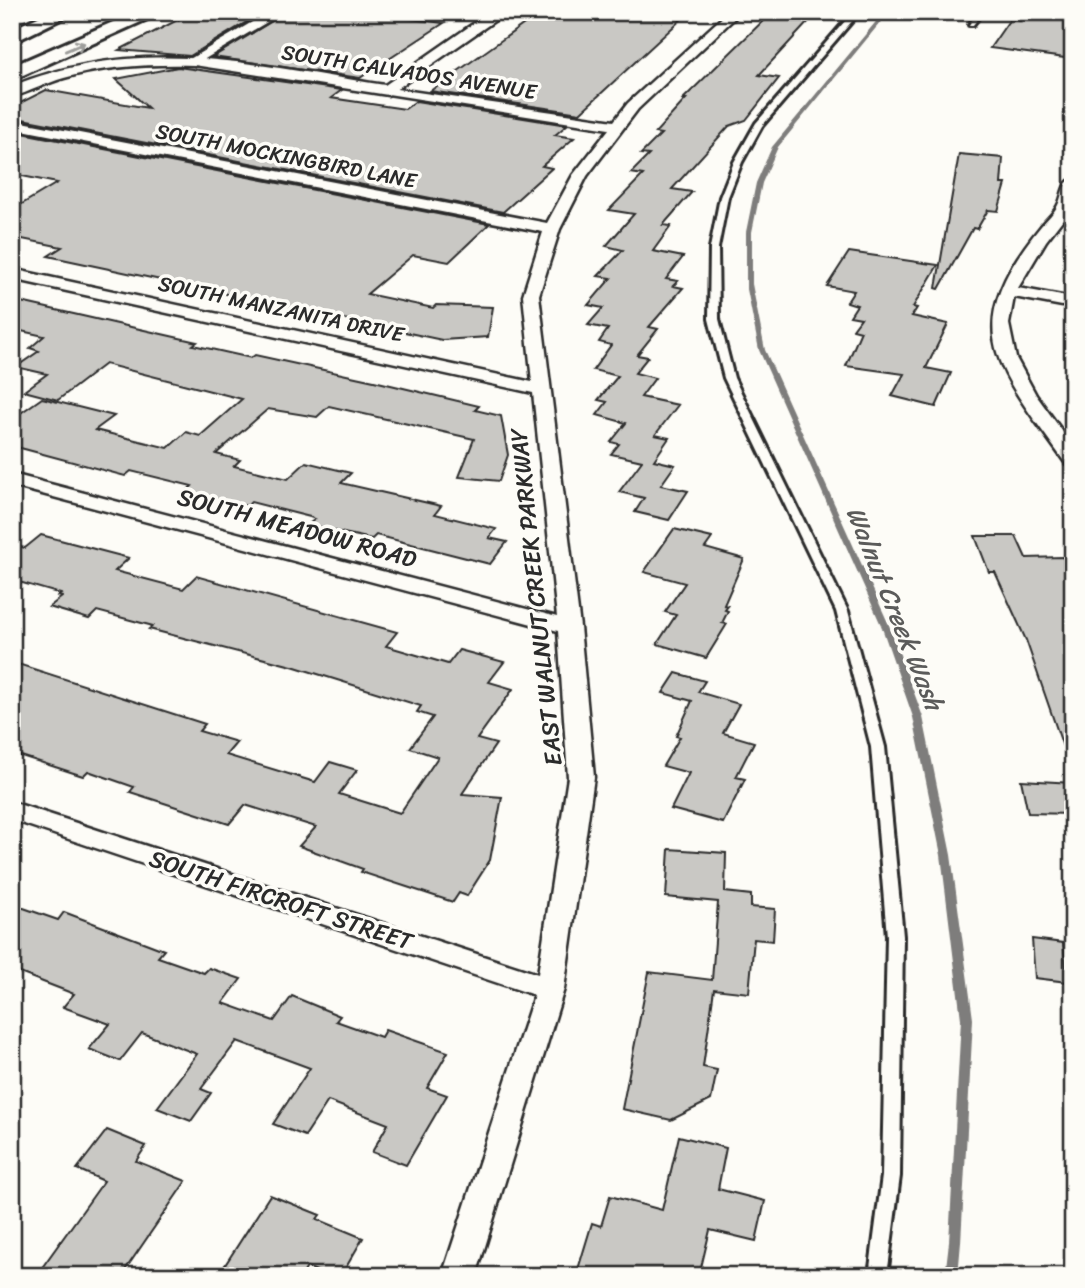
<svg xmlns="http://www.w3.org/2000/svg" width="1085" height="1288" font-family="Sriracha,sans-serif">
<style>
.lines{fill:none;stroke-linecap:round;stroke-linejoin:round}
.stream{fill:#7e7d7b;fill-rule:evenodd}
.building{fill:#c9c8c4;stroke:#2b2b2b;stroke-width:2}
.service-casing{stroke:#2b2b2b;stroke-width:6}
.minor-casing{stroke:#2b2b2b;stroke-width:5}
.tertiary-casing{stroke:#2b2b2b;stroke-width:5}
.motorway-casing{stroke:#2b2b2b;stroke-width:6}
.service{fill:#fdfcf7;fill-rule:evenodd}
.minor{fill:#fdfcf7;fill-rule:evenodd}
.tertiary{fill:#fdfcf7;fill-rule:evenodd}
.motorway{fill:#fdfcf7;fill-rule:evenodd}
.oneway{stroke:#9e9e9b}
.labels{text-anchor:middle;stroke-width:7;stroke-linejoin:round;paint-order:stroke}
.far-street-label{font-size:21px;fill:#2b2b2b;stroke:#fdfcf7}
.street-label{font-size:24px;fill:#2b2b2b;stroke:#fdfcf7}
.water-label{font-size:26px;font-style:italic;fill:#5b5b5a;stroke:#fdfcf7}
</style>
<rect width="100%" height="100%" fill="#fdfcf7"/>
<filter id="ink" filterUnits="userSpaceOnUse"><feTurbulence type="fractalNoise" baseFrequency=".0143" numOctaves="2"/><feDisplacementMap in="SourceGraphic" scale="14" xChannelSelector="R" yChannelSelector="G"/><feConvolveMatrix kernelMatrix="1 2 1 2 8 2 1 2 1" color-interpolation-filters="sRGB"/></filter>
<g filter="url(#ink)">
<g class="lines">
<!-- stream -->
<path class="stream" d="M884 12H889L778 147 762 183 752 232V284L765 350 889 625 923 717 951 855 973 1019 961 1242 958 1276H945L949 1242 961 1019 941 855 913 717 881 625 759 350 746 284V232L756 183 772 147Z"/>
</g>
<!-- building -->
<g class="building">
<path d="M193 12H263L190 56 119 50Z"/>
<path d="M287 12H351L444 23 360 78 213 57Z"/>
<path d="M541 12H658L685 16 580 113 430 91Z"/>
<path d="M1025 12H1073V59L990 48 1010 19 1020 21Z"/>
<path d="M770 14 811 19 759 75 779 78 746 120 729 126 672 189 692 192 663 225 671 226 653 251 683 257 666 279 678 281 673 286 683 288 649 327 658 329 637 355 648 357 635 373 655 378 641 397 678 405 655 435 669 438 654 460 675 465 661 485 688 491 669 520 635 512 644 498 619 492 642 461 611 454 619 444 611 442 626 423 597 415 607 402 598 400 618 376 593 370 611 345 599 342 608 329 588 325 603 308 588 305 611 278 598 276 623 250 606 246 634 214 609 210 643 175 631 173 649 155 641 154 661 134 655 133 686 99H683Z"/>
<path d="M178 67 342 90 331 98 405 109 416 101 567 125 555 135 574 138 542 166 552 168 503 212 12 117V107L46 90 148 108 116 79Z"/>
<path d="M12 131 489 224 449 262 413 255 367 294 433 308 436 305 493 307 488 337 442 340 48 256 62 247 12 237V210L57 183 12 174Z"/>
<path d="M959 154 1003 158 1001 184H1006L998 211 988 210 977 229 973 228 939 289 936 288Z"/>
<path d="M849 252 938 265 913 307 917 308 912 316 948 324 926 368 951 373 936 407 892 396 904 374 846 366 861 331 853 329 861 318 850 316 857 305 847 302 854 291 827 286Z"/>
<path d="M12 300 197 342 193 345 251 358 255 355 374 381 479 406 475 410 501 416 508 455 499 481 459 477 474 439 329 406 317 417 268 409 216 454 240 460 234 466 288 479 306 462 351 473 341 483 441 506 435 514 496 529 489 538 507 542 490 564 376 535 372 539 339 532 309 524 315 519 310 517 251 502 247 506 213 499 186 492 192 486 131 471 125 476 13 446 18 442 12 441V419L42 398 114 416 95 430 168 448 186 432 200 436 242 399 105 364 58 400 24 391 47 374 16 367 39 351 30 348 44 336 12 329Z"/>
<path d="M674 529 712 538 705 548 744 559 724 605 728 606 725 610 728 611 722 623 727 624 706 658 657 644 676 615 665 612 685 583 644 572Z"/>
<path d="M41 535 129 558 115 571 183 589 196 576 397 632 386 646 448 664 459 650 504 662 489 682 513 689 477 739 496 744 462 794 502 797 490 860 467 896 459 893 453 902 361 872 363 869 299 846 316 827 245 805 229 824 130 792 134 787 88 771 83 776 12 753V662L205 724 199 731 237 742 226 755 315 782 330 762 357 770 339 794 400 813 438 757 410 748 433 717 417 712 421 706 292 666 149 629 153 626 97 611 89 619 49 607 62 597 58 596 61 594 12 580V545L25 548Z"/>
<path d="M975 536H1016L1026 558 1063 557 1073 579V764H1069L1026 640 995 572H989Z"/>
<path d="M676 673 705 681 698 692 739 704 723 733 754 742 736 777 745 779 723 823 671 809 689 773 663 766 680 737 676 736 692 701 663 693Z"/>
<path d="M1021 780 1073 783V814L1028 813Z"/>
<path d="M669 849 726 853 725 892 751 895V907L775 909 773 941 754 939 749 993 714 989 703 1067 717 1070 711 1100 671 1120 622 1109 649 972 712 980 718 902 666 897Z"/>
<path d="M12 904 58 920 64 912 164 950 158 957 204 973 209 968 241 979 223 1003 274 1021 292 996 340 1016 336 1021 381 1037 385 1030 448 1052 427 1088 447 1095 406 1165 372 1152 388 1124 328 1101 305 1136 273 1124 310 1068 237 1041 201 1089 211 1093 191 1121 157 1108 197 1054 142 1033 120 1061 89 1049 110 1024 63 1007 74 994 12 970Z"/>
<path d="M1032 939 1063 943 1068 982 1035 978Z"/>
<path d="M107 1130 146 1146 136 1161 186 1181 121 1276H36L104 1181 77 1169Z"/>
<path d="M679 1136 726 1148 718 1189 765 1201 756 1241 710 1230 699 1276H576L592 1223 601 1226 610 1196 662 1210Z"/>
<path d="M270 1195 320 1215 317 1219 363 1238 341 1276H329L307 1267 302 1276H218Z"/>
</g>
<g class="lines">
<!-- service casing -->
<g class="service-casing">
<g id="service">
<path d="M853 12H860L762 126 742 162 728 197 718 248 719 319 734 378 848 611 885 747 903 936 900 1176 887 1276H869L882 1176 887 936 871 747 836 611 724 378 709 319 710 248 720 197 734 162 756 123Z"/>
<path d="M977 12H983L973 25H969Z"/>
</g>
</g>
<!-- minor casing -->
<g class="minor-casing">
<g id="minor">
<path d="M269 12H284L198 63 188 60Z"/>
<path d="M728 12H741L638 109 587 176 560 229 539 295 580 627 594 777 564 989 476 1276H442L534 995 12 820V802L538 974 568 777 558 631 12 486V474L557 617 533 393 12 279V269L532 382 523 295 543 232 12 128V120L547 223 573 175 609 129 388 94 382 90 383 87 614 121 628 103Z"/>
<path d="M1073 179V206L1046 241 1018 288 1073 298V308L1014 297 1009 324 1016 358 1036 395 1073 446V466L1066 464C999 369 955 331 1041 226 1047 219 1054 213 1058 205 1063 196 1062 182 1073 179Z"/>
</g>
</g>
<!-- tertiary casing -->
<g class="tertiary-casing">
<path id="tertiary" d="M490 12H507L388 95 194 65C150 64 106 66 64 78 46 83 30 92 12 97V86C142 34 253 65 385 85Z"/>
</g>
<!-- motorway casing -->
<g class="motorway-casing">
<g id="motorway">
<path d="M49 12H75L12 43V29Z"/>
<path d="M136 12H163L12 80V66Z"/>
</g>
</g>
<!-- service -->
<use href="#service" class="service"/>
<!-- minor -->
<use href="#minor" class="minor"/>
<!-- tertiary -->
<use href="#tertiary" class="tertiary"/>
<!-- motorway -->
<use href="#motorway" class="motorway"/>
</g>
<!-- one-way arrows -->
<defs><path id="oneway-shaft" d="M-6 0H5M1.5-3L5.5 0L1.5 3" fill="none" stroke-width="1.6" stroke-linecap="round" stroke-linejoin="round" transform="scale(1.75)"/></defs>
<use class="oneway" href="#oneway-shaft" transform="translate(75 47) rotate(-23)"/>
</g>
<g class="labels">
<!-- far-street labels -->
<g class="far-street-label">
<text transform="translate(409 72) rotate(9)" y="7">SOUTH CALVADOS AVENUE</text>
<text transform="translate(286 156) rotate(11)" y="7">SOUTH MOCKINGBIRD LANE</text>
<text transform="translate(281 309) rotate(12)" y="7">SOUTH MANZANITA DRIVE</text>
</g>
<!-- street labels -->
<g class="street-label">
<text transform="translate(297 528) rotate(15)" y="8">SOUTH MEADOW ROAD</text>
<text transform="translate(536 597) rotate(-96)" y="8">EAST WALNUT CREEK PARKWAY</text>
<text transform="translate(281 900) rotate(18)" y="8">SOUTH FIRCROFT STREET</text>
</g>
<!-- water labels -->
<g class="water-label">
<text transform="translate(895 608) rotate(68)" y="9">Walnut Creek Wash</text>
</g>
</g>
<!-- margin -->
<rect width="1085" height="1288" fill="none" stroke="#fdfcf7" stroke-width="42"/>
<rect x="21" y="21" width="1043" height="1246" fill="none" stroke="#2b2b2b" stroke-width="2.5" filter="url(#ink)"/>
</svg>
